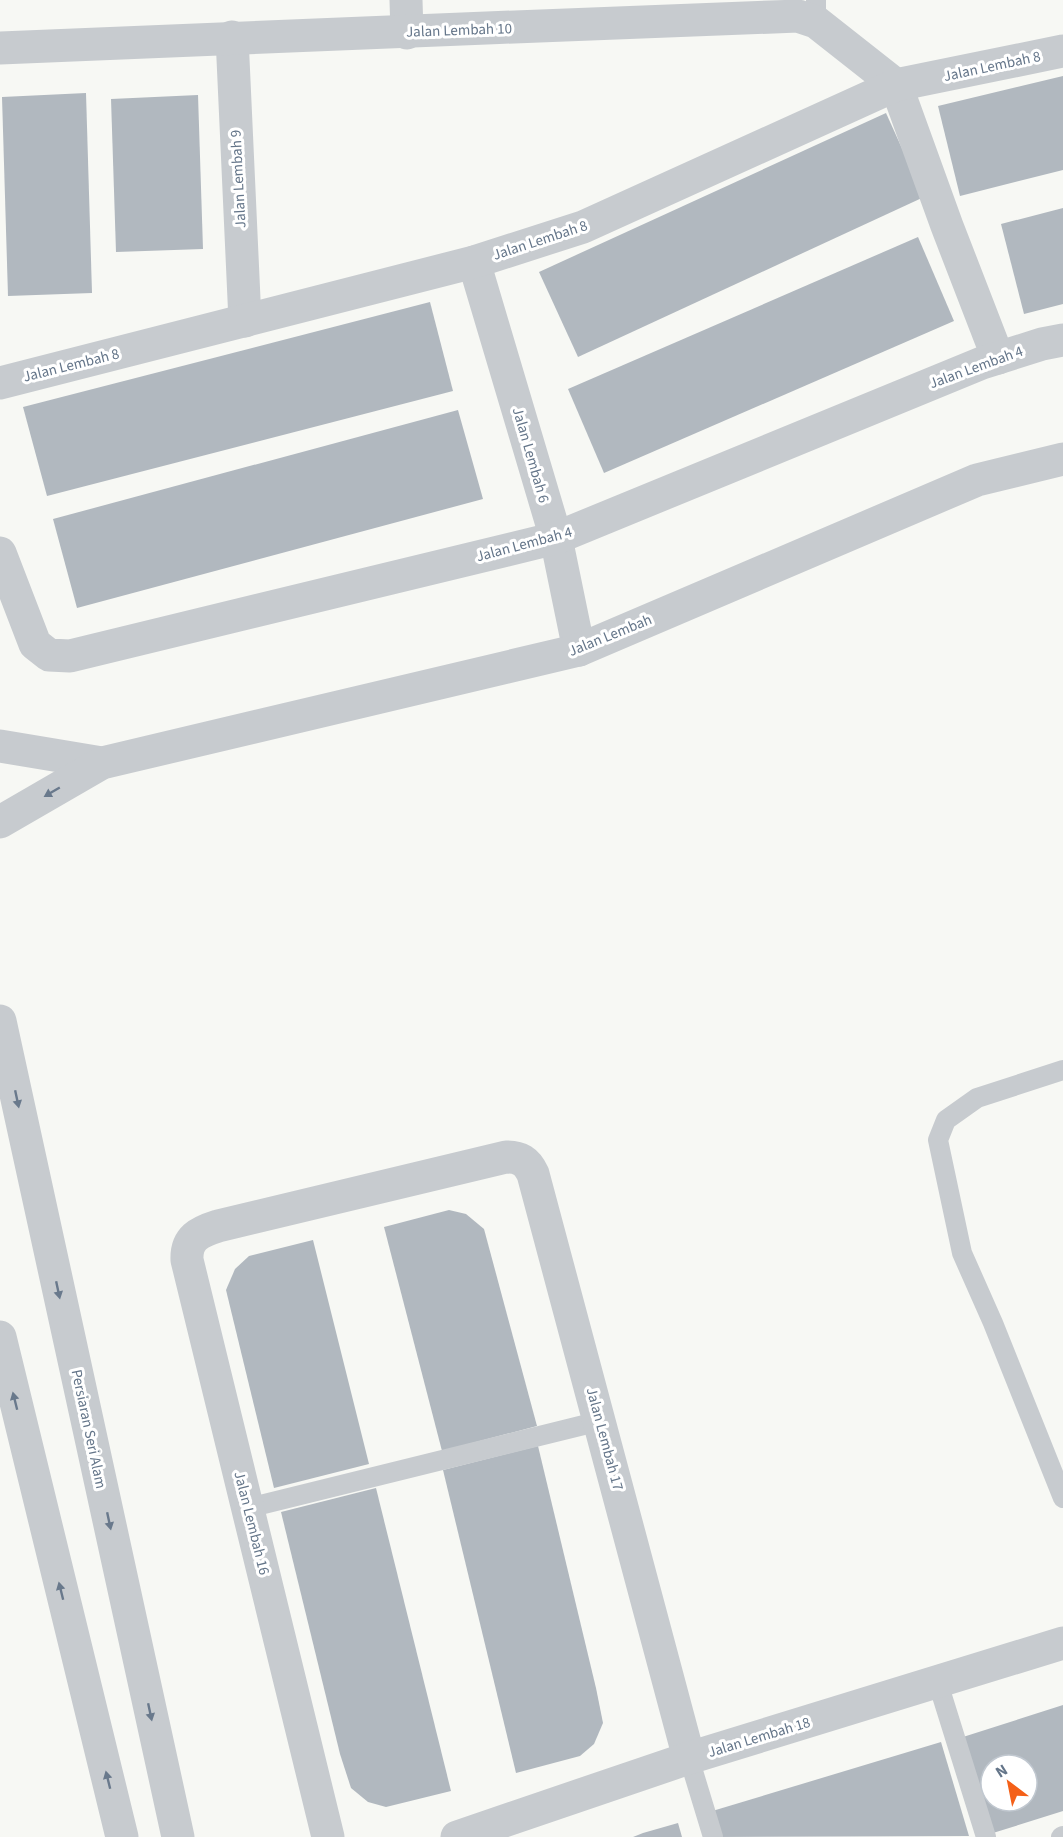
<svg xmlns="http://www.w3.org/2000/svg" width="1063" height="1837" font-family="'Source Sans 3',sans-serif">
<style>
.building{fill:#b1b8bf;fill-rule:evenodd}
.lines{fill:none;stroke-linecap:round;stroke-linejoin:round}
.service{stroke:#c7cbcf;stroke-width:20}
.minor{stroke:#c7cbcf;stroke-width:33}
.tertiary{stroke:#c7cbcf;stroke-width:33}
.oneway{fill:#69798c}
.labels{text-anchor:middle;stroke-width:6;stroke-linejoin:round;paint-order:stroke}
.street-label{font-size:15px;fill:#647589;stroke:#fff}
</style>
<rect width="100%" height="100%" fill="#f7f8f4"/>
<!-- building -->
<g class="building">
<path d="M1063 76V170L960 196 938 106Z"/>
<path d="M86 93 92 293 8 296 2 97Z"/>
<path d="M198 95 203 249 116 252 111 99Z"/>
<path d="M886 113 924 197 578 357 539 272Z"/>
<path d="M1063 208V304L1024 314 1001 224Z"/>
<path d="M918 237 954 321 604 473 568 389Z"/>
<path d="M430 302 453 391 47 496 23 407Z"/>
<path d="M458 410 483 499 77 608 53 519Z"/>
<path d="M449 1210 466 1214 484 1229 537 1426 442 1451 384 1227Z"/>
<path d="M313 1240 369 1464 274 1488 226 1290 235 1269 249 1256Z"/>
<path d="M538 1446 596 1688 603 1723 594 1744 580 1756 516 1773 443 1470Z"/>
<path d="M376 1488 451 1791 386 1807 368 1802 351 1788 340 1754 281 1512Z"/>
<path d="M1063 1705V1811L993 1833 963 1737ZM991 1765H1027V1801H991Z"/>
<path d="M941 1742 969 1836 717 1837 709 1812Z"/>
<path d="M678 1823 682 1837H633L643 1833Z"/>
</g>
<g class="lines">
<!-- service -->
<g class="service">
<path d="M816 0V22"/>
<path d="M1063 1070 977 1098 946 1120 938 1140 962 1253 993 1323 1063 1498"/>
<path d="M248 1508 600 1421"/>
<path d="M938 1683 986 1837"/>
<path d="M689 1758 713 1837"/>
<path d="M1061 1837 1063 1836"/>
</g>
<!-- minor -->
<g class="minor">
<path d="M406 0 407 33"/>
<path d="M232 37 245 321"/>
<path d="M0 48C266 35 532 27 798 16L816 22 896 85 947 226 998 358"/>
<path d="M474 262 556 538 579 650"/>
<path d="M0 383 474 262 583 227 896 85 1063 51"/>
<path d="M0 553 35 644 49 655 70 656 556 538 982 363 1042 344 1063 340"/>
<path d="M328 1837 187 1260C186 1238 199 1232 218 1226L506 1157C520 1157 527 1161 533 1174L689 1758"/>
<path d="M457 1837 689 1758 1063 1643"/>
</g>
<!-- tertiary -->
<g class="tertiary">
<path d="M0 746 102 763"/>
<path d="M0 822 102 763 579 650 977 480 1063 459"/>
<path d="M0 1021 178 1837"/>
<path d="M0 1337 122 1837"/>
</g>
</g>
<!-- one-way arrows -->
<defs><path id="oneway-solid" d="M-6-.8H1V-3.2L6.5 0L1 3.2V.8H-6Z" transform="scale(1.5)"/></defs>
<g class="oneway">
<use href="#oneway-solid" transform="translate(52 792) rotate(150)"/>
<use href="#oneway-solid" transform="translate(17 1099) rotate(78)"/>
<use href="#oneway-solid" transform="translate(58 1290) rotate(78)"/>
<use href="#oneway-solid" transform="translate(15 1401) rotate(-104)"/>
<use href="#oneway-solid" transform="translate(109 1521) rotate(78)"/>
<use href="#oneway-solid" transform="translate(61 1591) rotate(-104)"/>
<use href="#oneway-solid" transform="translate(150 1712) rotate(78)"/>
<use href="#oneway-solid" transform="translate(108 1780) rotate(-104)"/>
</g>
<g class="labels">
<!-- street labels -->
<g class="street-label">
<text transform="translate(459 30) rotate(-2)" y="5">Jalan Lembah 10</text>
<text transform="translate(992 66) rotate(-12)" y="5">Jalan Lembah 8</text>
<text transform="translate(238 179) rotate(-93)" y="5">Jalan Lembah 9</text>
<text transform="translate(540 240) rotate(-18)" y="5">Jalan Lembah 8</text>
<text transform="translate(71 365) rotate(-14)" y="5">Jalan Lembah 8</text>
<text transform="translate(976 367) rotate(-20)" y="5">Jalan Lembah 4</text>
<text transform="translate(531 455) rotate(74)" y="5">Jalan Lembah 6</text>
<text transform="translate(524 544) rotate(-15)" y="5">Jalan Lembah 4</text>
<text transform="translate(610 635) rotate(-22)" y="5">Jalan Lembah</text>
<text transform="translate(89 1429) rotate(78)" y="5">Persiaran Seri Alam</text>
<text transform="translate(605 1439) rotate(75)" y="5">Jalan Lembah 17</text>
<text transform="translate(252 1523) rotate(76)" y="5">Jalan Lembah 16</text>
<text transform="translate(759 1737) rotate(-17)" y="5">Jalan Lembah 18</text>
</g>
</g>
<!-- north arrow -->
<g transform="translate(1009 1783) rotate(328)"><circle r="28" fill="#ffffff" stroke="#c1c8d0" stroke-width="1.5"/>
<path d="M0-4.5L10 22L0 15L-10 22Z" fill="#f46018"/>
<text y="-9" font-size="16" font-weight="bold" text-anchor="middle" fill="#647589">N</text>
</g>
</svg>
